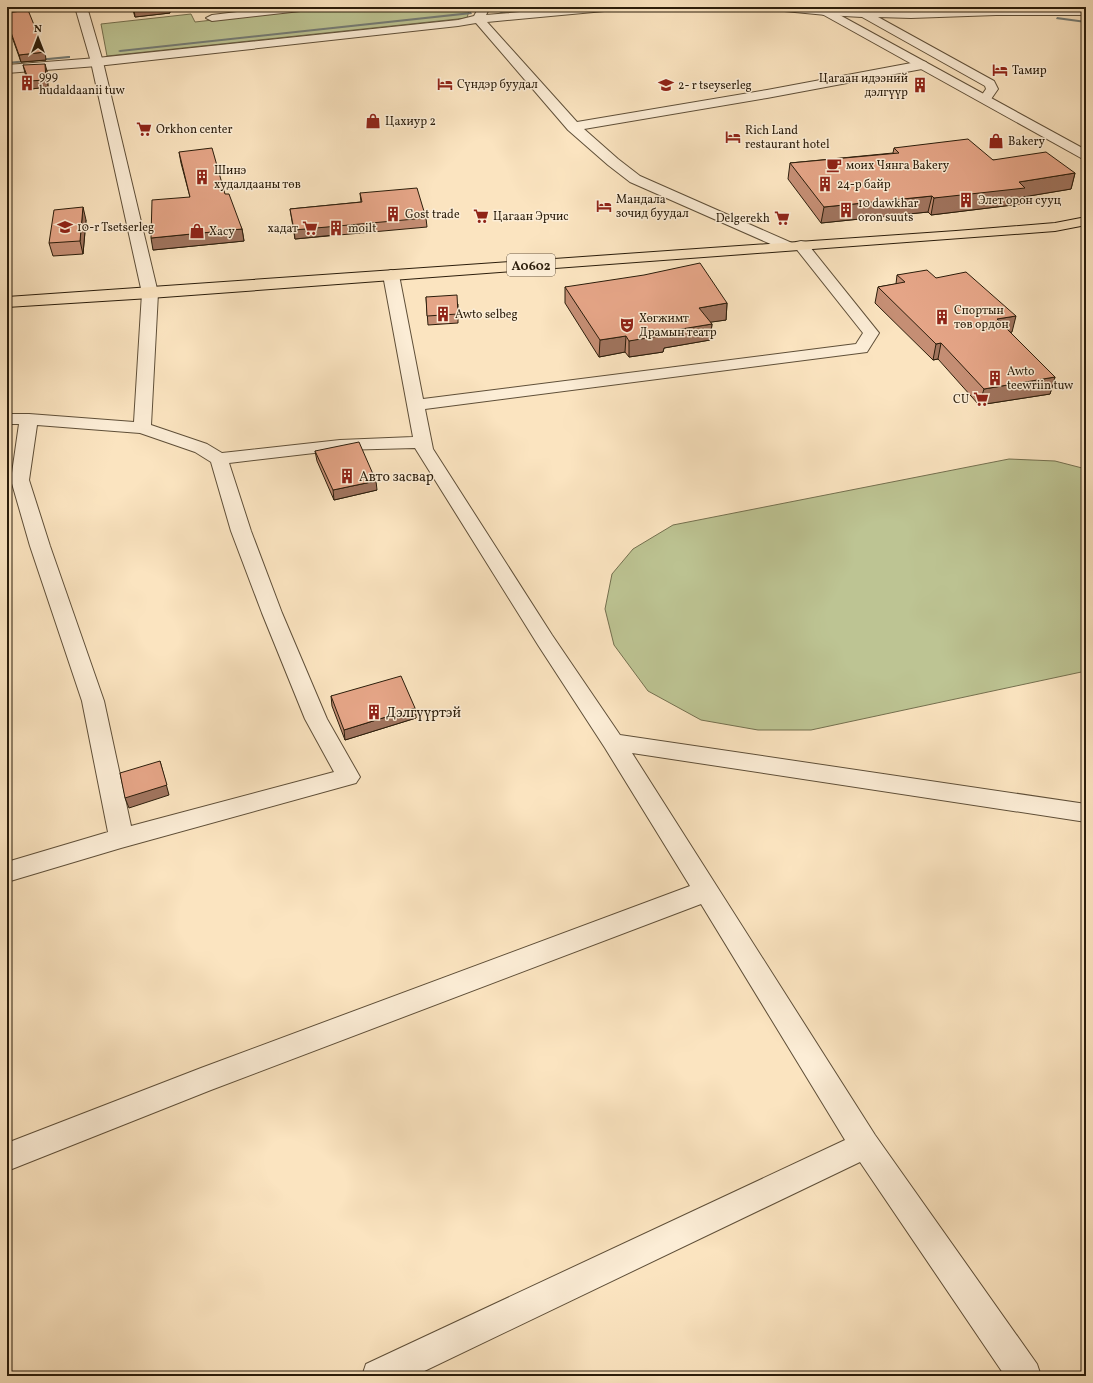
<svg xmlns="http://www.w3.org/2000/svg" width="1093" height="1383" font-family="Vollkorn,serif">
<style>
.green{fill:#bdc493;stroke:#74704f}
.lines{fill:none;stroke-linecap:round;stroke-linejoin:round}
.stream{fill:#747c76;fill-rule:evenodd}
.minor-casing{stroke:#5f4f38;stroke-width:2}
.tertiary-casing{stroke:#5f4f38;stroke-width:2}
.trunk-casing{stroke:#2b1d0b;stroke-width:2}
.minor{fill:#fcedd6;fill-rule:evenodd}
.tertiary{fill:#fcedd6;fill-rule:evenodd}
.trunk{fill:#fbe4c0;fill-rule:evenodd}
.wall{fill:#c58e74;stroke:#2b1d0b}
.shaded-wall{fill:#a0745e;stroke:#2b1d0b}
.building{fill:#e5a587;stroke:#2b1d0b}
.labels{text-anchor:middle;stroke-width:3;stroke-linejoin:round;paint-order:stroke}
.far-poi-label{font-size:12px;fill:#2b1d0b;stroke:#fcedd6;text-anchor:start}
.shield{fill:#fcedd6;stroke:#6a5b48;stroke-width:1}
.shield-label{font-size:13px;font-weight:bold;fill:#2b1d0b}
.poi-label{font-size:14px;fill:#2b1d0b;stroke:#fcedd6;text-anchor:start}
</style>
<rect width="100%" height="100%" fill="#fbe4c0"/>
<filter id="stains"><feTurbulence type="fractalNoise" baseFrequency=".005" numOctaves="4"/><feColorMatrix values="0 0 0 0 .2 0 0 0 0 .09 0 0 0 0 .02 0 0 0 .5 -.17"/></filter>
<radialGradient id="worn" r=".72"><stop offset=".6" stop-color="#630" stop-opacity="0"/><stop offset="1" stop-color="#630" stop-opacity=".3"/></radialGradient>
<!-- green -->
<g class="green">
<path d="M327 7H470L467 18 107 56 101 24 191 14 195 22Z"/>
<path d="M1009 459 1055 461 1086 469V671L811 730H758L701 720 648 691 614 645 605 609 612 574 633 549 673 525Z"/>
</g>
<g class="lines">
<!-- stream -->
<g class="stream">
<path d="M540 7H554L501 13 499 12Z"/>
<path d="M1002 7H1015L1024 9 1022 10Z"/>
<path d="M471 12 472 14 120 52 118 51 120 50Z"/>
<path d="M1057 17 1086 21V23L1056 19Z"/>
<path d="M68 56H70V58L7 64V62Z"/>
</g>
<!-- minor casing -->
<g class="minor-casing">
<g id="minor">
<path d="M280 7H315L309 10 212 21 206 18 212 15Z"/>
<path d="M479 7H487L489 9 486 15 577 7H621L615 10 487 22 577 122 767 90 922 61 926 62 928 65 926 68 922 69 767 98 584 129 618 159 640 176 792 243 794 245 796 242 801 241 806 242 879 333 867 352 425 409 433 449 552 635 620 735 1086 804V822L632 753 875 1135 1037 1364 1041 1376H1005L860 1162 414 1376H362L366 1364 845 1140 701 904 211 1090 7 1171V1143L201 1068 690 886 605 748 538 645 415 448 340 450 229 463 251 531 282 613 327 719 360 777 356 783 121 848 7 882V862L108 832 82 701 30 546 11 480 19 424H7V414H29L134 422 142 293 144 290 150 288 156 290 158 293 151 425 207 444 222 453 340 440 413 437 383 275 386 272 391 270 396 272 399 275 423 399 856 344 863 333 794 246 792 249 787 250 782 249 630 182 608 165 568 130 476 23 458 26 97 66 7 73V65L97 58 458 20 474 16ZM37 425 140 433 195 452 211 462 231 531 262 613 305 719 334 772 131 826 104 701 50 546 29 480Z"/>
<path d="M768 7H809L911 12 996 9H1086V15H996L911 18 878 17 994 81 998 89 989 102H981L979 99 986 89 985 86 862 17 826 15 774 10Z"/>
</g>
</g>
<!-- tertiary casing -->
<g class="tertiary-casing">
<g id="tertiary">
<path d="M75 7H87L103 62 158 293 156 296 150 298 144 296 142 293 91 62Z"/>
<path d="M811 7H825L1086 150V159L1081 158 813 9Z"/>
</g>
</g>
<!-- trunk casing -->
<g class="trunk-casing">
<path id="trunk" d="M1086 217V225L1055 231 150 298 7 307V297L956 231 1055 223Z"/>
</g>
<!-- minor -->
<use href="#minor" class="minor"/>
<!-- tertiary -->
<use href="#tertiary" class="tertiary"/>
<!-- trunk -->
<use href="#trunk" class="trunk"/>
</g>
<!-- wall -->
<g class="wall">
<path d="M132 7H168L170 13 135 17Z"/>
<path d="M7 13 46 60 21 62 7 23Z"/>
<path d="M23 65 47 71 48 87 31 89 25 73Z"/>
<path d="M894 148 993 160 1075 173 1071 189 1023 197 1021 204 931 215 928 212 821 223 788 179 790 163 893 153Z"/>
<path d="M179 152 225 194 242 229 244 241 153 250 190 197 181 163Z"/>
<path d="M360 193 426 218 427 227 295 239 290 209 361 202Z"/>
<path d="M86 220 83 254 53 256 49 243Z"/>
<path d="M897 275 936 278 1012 332H1010L1055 377 1050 394 979 405 938 359 933 360 875 303 878 287 896 284Z"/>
<path d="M565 287 727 303 726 320 710 322 712 324 710 340 664 348 663 352 629 357 625 352 599 357 565 303Z"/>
<path d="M426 297 458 304V323L428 325Z"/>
<path d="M315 451 377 490 334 500 317 461Z"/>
<path d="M331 696 415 708 416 718 345 740 332 706Z"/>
</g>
<!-- shaded-wall -->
<g class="shaded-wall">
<path d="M154 7H168L170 13 135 17 134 9Z"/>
<path d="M45 52 46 60 21 62 19 55Z"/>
<path d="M45 64 47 71 48 87 31 89 29 81Z"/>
<path d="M1075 173 1071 189 1023 197 1021 204 931 215 934 198 1019 182Z"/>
<path d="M932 196 928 212 821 223 824 207Z"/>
<path d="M83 207 86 220 83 254 80 241Z"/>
<path d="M333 226 334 235 295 239 294 230Z"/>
<path d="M242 229 244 241 153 250 151 238Z"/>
<path d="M727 303 726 320 698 324 699 308Z"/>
<path d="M1016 316 1012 332 993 335 997 319Z"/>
<path d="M712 324 710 340 664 348 663 352 629 357V341L663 332Z"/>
<path d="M626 336 625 352 599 357 600 340Z"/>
<path d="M941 343 938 359 933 360 936 344Z"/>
<path d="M1055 377 1050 394 979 405 984 389Z"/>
<path d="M376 481 377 490 334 500 333 490Z"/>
<path d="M415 708 416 718 345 740 344 730Z"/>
<path d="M160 761 169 795 129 808 125 798Z"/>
</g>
<!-- building -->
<g class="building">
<path d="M133 7H154L134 9Z"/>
<path d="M28 10 45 52 19 55 7 21V13Z"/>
<path d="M45 64 46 80 29 81 23 65Z"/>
<path d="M968 139 993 160 1046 152 1075 173 1019 182 1025 188 934 198 932 196 824 207 790 163 899 153 894 148Z"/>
<path d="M212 148 225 194H229L242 229 151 238 152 200 190 197 179 152Z"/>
<path d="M417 188 426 218 294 230 290 209 362 202 360 193Z"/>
<path d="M83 207 80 241 49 243 54 210Z"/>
<path d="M700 263 727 303 699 308 712 324 663 332 665 335 629 341 626 336 600 340 565 287 644 275Z"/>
<path d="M927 270 936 278 966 272 1016 316 997 319 1055 377 984 389 941 343 936 344 878 287 905 282 897 275Z"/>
<path d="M457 295 458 314 427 316 426 297Z"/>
<path d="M359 442 376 481 333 490 315 451Z"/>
<path d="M401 676 415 708 344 730 331 696Z"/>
<path d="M160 761 167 785 125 798 120 773Z"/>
</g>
<!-- icons -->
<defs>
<g id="hotel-bare" transform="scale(1.2)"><path d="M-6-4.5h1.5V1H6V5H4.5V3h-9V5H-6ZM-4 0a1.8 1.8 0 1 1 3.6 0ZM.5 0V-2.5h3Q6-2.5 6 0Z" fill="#8f2418" stroke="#fcedd6" stroke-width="2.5" paint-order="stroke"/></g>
<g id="building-bare" transform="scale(1.2)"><path d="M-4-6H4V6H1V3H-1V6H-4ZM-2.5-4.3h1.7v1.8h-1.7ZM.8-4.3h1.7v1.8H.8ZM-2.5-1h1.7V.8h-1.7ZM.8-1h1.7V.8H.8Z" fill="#8f2418" stroke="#fcedd6" stroke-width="2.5" paint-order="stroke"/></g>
<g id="school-bare" transform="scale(1.2)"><path d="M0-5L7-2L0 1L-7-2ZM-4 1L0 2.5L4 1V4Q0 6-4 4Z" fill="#8f2418" stroke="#fcedd6" stroke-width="2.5" paint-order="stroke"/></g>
<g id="shop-bare" transform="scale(1.2)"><path d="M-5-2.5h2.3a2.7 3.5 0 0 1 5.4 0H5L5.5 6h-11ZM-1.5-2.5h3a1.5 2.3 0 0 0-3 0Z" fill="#8f2418" stroke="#fcedd6" stroke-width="2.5" paint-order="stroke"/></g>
<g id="supermarket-bare" transform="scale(1.2)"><path d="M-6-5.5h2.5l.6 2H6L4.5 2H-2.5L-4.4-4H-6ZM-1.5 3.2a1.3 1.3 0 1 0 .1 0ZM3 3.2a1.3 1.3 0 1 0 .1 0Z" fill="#8f2418" stroke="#fcedd6" stroke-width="2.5" paint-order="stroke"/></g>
<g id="cafe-bare" transform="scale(1.2)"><path d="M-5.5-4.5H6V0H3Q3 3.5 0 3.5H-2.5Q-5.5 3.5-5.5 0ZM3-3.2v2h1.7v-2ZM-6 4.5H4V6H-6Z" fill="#8f2418" stroke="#fcedd6" stroke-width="2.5" paint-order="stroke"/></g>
<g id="theatre-bare" transform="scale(1.2)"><path d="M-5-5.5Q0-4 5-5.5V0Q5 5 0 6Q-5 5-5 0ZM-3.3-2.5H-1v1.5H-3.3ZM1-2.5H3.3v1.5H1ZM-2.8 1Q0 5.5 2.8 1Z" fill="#8f2418" stroke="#fcedd6" stroke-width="2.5" paint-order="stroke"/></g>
</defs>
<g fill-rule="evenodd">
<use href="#hotel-bare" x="1000" y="70"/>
<use href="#building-bare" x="27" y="83"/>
<use href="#hotel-bare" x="445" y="84"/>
<use href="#school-bare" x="666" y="85"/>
<use href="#building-bare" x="920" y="85"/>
<use href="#shop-bare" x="373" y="121"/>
<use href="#supermarket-bare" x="144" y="129"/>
<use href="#hotel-bare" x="733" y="137"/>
<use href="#shop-bare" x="996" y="141"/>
<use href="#cafe-bare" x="834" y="165"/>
<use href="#building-bare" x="202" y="177"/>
<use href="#building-bare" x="825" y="184"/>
<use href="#building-bare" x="966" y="200"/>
<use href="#hotel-bare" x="604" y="206"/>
<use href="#building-bare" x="846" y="210"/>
<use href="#building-bare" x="393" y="214"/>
<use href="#supermarket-bare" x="481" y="216"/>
<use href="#supermarket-bare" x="782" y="218"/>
<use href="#school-bare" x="65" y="227"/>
<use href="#supermarket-bare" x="310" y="228"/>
<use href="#building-bare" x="336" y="228"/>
<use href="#shop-bare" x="197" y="231"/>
<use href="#building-bare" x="443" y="314"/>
<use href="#building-bare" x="942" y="317"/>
<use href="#theatre-bare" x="627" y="325"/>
<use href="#building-bare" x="995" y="378"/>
<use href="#supermarket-bare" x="981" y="399"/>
<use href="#building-bare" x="347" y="476"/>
<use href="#building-bare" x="374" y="712"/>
</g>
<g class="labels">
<!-- far-poi labels -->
<g class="far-poi-label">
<text x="1012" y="74">Тамир</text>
<text x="39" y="80">999<tspan x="39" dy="14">hudaldaanii tuw</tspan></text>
<text x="908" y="82" text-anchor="end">Цагаан идээний<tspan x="908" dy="14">дэлгүүр</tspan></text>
<text x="457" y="88">Сүндэр буудал</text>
<text x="678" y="89">2- r tseyserleg</text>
<text x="385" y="125">Цахиур 2</text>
<text x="156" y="133">Orkhon center</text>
<text x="745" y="134">Rich Land<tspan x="745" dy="14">restaurant hotel</tspan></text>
<text x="1008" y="145">Bakery</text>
<text x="846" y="169">моих Чянга Bakery</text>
<text x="214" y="174">Шинэ<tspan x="214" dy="14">худалдааны төв</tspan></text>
<text x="837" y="188">24-р байр</text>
<text x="616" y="203">Мандала<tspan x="616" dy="14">зочид буудал</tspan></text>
<text x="978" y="204">Элет орон сууц</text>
<text x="858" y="207">10 dawkhar<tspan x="858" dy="14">oron suuts</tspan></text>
<text x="405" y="218">Gost trade</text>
<text x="493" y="220">Цагаан Эрчис</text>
<text x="770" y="222" text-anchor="end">Delgerekh</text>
<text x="77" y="231">10-r Tsetserleg</text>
<text x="298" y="232" text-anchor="end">хадат</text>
<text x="348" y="232">moilt</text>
<text x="209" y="235">Хасу</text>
<text x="954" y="314">Спортын<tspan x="954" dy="14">төв ордон</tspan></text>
<text x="455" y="318">Awto selbeg</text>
<text x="639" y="322">Хөгжимт<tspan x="639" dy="14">Драмын театр</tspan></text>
<text x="1007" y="375">Awto<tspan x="1007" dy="14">teewriin tuw</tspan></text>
<text x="969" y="403" text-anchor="end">CU</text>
</g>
<!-- shield labels -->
<rect class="shield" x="507" y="254" width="48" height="22" rx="3"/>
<g class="shield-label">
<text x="531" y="270">A0602</text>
</g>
<!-- poi labels -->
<g class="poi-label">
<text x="359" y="481">Авто засвар</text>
<text x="386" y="717">Дэлгүүртэй</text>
</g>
</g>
<!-- margin -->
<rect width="1093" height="1383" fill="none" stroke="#fbe4c0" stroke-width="24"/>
<rect x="8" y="8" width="1077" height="1367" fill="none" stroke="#2b1d0b" stroke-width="2"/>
<rect x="12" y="12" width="1069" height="1359" fill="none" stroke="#2b1d0b"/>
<!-- north arrow -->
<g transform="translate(38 38)" stroke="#fcedd6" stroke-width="3" paint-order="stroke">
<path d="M0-3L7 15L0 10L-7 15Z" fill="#2b1d0b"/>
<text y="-6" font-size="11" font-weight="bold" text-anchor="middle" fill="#2b1d0b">N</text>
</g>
<rect width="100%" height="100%" filter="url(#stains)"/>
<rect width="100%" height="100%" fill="url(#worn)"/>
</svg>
